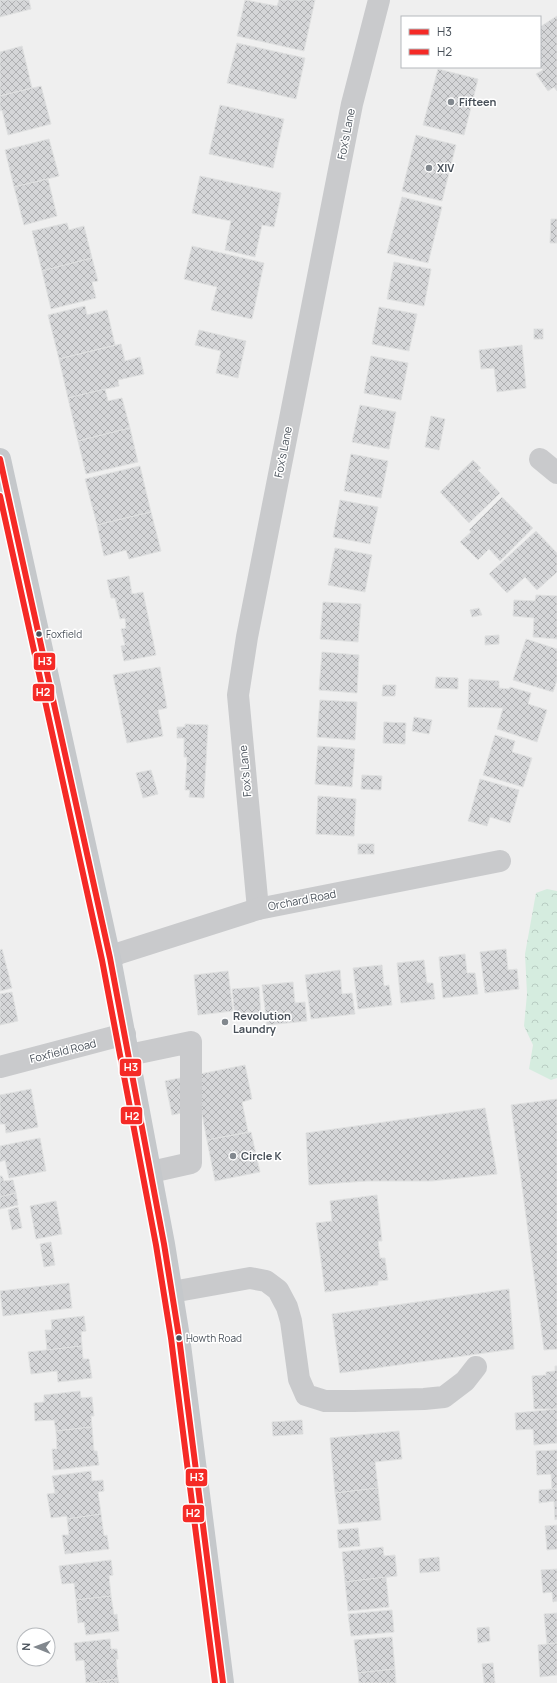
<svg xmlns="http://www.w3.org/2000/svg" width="557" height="1683" font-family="Manrope,sans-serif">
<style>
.forest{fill:url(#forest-crowns)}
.building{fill:url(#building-cross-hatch);stroke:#e0e1e1}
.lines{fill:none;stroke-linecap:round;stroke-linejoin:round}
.minor{stroke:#c9cacc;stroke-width:22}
.major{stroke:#c5c8cb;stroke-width:22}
.bus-1-casing{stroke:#fff;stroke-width:9}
.bus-2-casing{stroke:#fff;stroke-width:9}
.bus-1{stroke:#f52a26;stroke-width:6}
.bus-2{stroke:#f52a26;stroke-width:6}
.poi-dot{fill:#82888e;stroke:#fff;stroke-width:1.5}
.bus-dot{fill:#485059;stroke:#fff;stroke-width:1.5}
.labels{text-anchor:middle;stroke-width:3;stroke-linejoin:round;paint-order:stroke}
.bus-label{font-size:10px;fill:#485059;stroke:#fff;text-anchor:start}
.poi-label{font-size:11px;font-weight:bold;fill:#485059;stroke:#fff;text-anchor:start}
.street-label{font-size:11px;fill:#485059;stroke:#fff}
.line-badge{stroke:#fff;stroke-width:1.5}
.badge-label{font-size:11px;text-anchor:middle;font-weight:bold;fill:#fff}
</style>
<defs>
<pattern id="forest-crowns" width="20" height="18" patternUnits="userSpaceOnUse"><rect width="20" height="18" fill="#d5ecdf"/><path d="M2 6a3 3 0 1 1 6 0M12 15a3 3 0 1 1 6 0" fill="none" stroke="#b8ccc2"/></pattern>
<pattern id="building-cross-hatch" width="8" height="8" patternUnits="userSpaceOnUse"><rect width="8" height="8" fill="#d5d6d8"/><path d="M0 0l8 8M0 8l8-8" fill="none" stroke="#afb0b2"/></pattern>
</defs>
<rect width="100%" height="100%" fill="#efefef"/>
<!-- forest -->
<path class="forest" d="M547 889 557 891V1078L551 1080 529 1069 533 1045 524 1026 527 994 525 954 536 893Z"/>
<!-- building -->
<g class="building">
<path d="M0 0H29L31 9 0 17Z"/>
<path d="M245 0 277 6 279 0H315L304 51 237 36Z"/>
<path d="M557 16V91L554 87 548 91 536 74 543 70 540 66V27Z"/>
<path d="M237 43 305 58 296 99 227 83Z"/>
<path d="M22 46 32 88 0 96V52Z"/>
<path d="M438 69 478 79 464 135 423 125Z"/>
<path d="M41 86 51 124 8 135 2 110 0 111V96Z"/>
<path d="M220 105 284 119 273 168 209 154Z"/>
<path d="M416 135 456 145 442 201 402 191Z"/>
<path d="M49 139 59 176 14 187 5 150Z"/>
<path d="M200 176 281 193 274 227 262 225 255 257 225 250 231 221 192 213Z"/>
<path d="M48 179 57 216 24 225 14 187Z"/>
<path d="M402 197 442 207 428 263 387 253Z"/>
<path d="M551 219H557V243H550Z"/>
<path d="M67 223 69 230 84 226 92 258 42 271 32 231Z"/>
<path d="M192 246 264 263 252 319 211 310 217 287 184 279Z"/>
<path d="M92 258 98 281 92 282 96 298 51 309 42 271Z"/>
<path d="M394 262 431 269 424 306 387 299Z"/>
<path d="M85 306 87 315 107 310 115 345 59 359 48 315Z"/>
<path d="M379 307 417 314 409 351 372 344Z"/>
<rect x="534" y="329" width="9" height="10"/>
<path d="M199 330 246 341 238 378 216 373 221 351 195 345Z"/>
<path d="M121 344 125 361 140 357 144 374 118 380 119 386 68 398 59 359Z"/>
<path d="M522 345 526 388 497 392 494 368 481 369 479 350Z"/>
<path d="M371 356 408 363 401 400 364 393Z"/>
<path d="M105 389 108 401 122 398 130 428 78 441 68 398Z"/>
<path d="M360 405 396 412 389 449 352 442Z"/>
<path d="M431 416 445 419 439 450 425 447Z"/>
<path d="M130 428 138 462 86 474 78 441Z"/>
<path d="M351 454 388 461 381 498 344 491Z"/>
<path d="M473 460 481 468 478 470 500 493 469 523 440 492Z"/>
<path d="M140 466 151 512 97 525 85 479Z"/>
<path d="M502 497 533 528 500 561 489 549 478 560 460 542 471 532 469 530Z"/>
<path d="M340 500 378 507 370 544 333 537Z"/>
<path d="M151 512 161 551 129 559 126 550 104 556 97 525Z"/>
<path d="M536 531 557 553V572L537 590 525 577 507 593 489 574Z"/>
<path d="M335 548 372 555 365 592 328 585Z"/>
<path d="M129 576 132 594 143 592 156 655 124 661 121 646 125 645 121 629 126 628 125 618 120 619 115 598H111L107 580Z"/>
<path d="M536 595 557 596V639L533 637 534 618 513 616 514 600 535 601Z"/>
<path d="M323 602 361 604 358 642 320 639Z"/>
<path d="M479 608 482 615 472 617 470 610Z"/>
<path d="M499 635V644L485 645V636Z"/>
<path d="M526 639 557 649V680L553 692 513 680Z"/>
<path d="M322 652 359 655 357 693 319 690Z"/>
<path d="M160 667 167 708 158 710 163 736 127 743 113 675Z"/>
<path d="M436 677 458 678V689L435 688Z"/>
<path d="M469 679 499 681V688L509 689 510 687 531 693 528 704 547 710 537 742 497 729 503 708 468 707Z"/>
<path d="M383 685H396L395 696H382Z"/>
<path d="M320 700 357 702 355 740 317 737Z"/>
<path d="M414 717 432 720 429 734 412 731Z"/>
<path d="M384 722 406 723 405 744 383 743Z"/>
<path d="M185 724 208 725 204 798 189 797 190 790H185L187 757H184V738H177V727H185Z"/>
<path d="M495 735 515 741 512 752 532 758 523 787 483 775Z"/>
<path d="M318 746 355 749 352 787 315 784Z"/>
<path d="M151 770 158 794 143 798 136 773Z"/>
<path d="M362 775 382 776 381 790 361 789Z"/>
<path d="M480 779 519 790 510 823 490 817 487 826 468 821Z"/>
<path d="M318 796 356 799 354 836 316 834Z"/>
<rect x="358" y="844" width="16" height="10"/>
<path d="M2 949 12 988 0 991V950Z"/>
<path d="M506 949 508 970 517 969 519 989 485 993 480 952Z"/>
<path d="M465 954 467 973H475L478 994 443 998 439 957Z"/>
<path d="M424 960 427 983H433L435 999 401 1003 397 963Z"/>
<path d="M382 965 384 986 389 985 392 1005 358 1009 353 968Z"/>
<path d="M340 970 342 994 352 993 355 1014 311 1019 305 975Z"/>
<path d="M228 971 233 1011 198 1015 194 975Z"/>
<path d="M293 982 295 1003 305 1002 307 1021 267 1025 262 985Z"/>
<path d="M259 987 261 1016 235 1018 232 989Z"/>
<path d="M12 992 18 1021 0 1025V994Z"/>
<path d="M245 1065 252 1099 242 1102 248 1132 207 1140 201 1109 172 1115 165 1081Z"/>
<path d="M31 1089 38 1127 6 1133 5 1124H0V1095Z"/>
<path d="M557 1099V1349L544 1350 511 1105Z"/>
<path d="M485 1108 497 1174 432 1181H367L309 1185 306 1133Z"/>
<path d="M251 1132 260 1172 215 1181 207 1140Z"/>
<path d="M40 1138 46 1171 9 1178 5 1160 0 1162V1146Z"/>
<path d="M0 1176H2L4 1181 13 1180 16 1193 0 1197Z"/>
<path d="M16 1193 18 1205 0 1209V1197Z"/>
<path d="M377 1195 382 1241H378L380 1258H385L388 1280 378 1281V1285L325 1292 316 1223 332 1221 330 1201Z"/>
<path d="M56 1201 62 1234 36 1239 30 1206Z"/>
<path d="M18 1207 22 1228 12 1230 8 1210Z"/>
<path d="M51 1242 55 1265 44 1267 40 1244Z"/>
<path d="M69 1283 72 1308 3 1316 0 1291Z"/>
<path d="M509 1289 514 1349 340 1373 332 1314Z"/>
<path d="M84 1316 86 1331 81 1332 82 1346 47 1350 45 1330H52L51 1320Z"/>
<path d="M82 1346 83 1359H89L92 1378 58 1382 57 1371 31 1374 28 1352Z"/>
<path d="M555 1366H557V1409H534L532 1376 546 1375V1372L555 1371Z"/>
<path d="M80 1391 81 1398 92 1397 94 1416H91L92 1427 56 1431 54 1420 35 1421 34 1403 44 1402V1395Z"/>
<path d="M557 1409V1443L534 1445 533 1429 516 1430 515 1413Z"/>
<path d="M302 1420 303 1434 273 1436 272 1422Z"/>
<path d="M92 1427 94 1451H97L99 1465 54 1470 52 1449H57L56 1431Z"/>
<path d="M399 1431 402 1459 375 1462 378 1488 335 1493 330 1438Z"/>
<path d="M557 1450V1489H552L551 1474 537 1475 536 1451Z"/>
<path d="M91 1471 92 1481 103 1480 104 1491 98 1492 101 1514 67 1519V1516L51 1518 47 1494 55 1493 52 1476Z"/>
<path d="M378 1488 381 1520 339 1524 335 1493Z"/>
<path d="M552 1489H557V1519L555 1520 554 1501 539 1503V1490Z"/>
<path d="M101 1514 104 1536 107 1535 109 1549 65 1554 62 1535H69L67 1519Z"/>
<path d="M557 1525V1549L547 1550 545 1526Z"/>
<path d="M358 1528 360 1546 339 1548 337 1530Z"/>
<path d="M383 1547 384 1556 395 1555 397 1576 345 1582 342 1552Z"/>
<path d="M439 1557 440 1571 420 1573 419 1559Z"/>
<path d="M111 1560 113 1575 109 1576 111 1596 76 1600 74 1583 62 1584 59 1566Z"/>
<path d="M557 1569V1601L553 1602 552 1592 543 1593 541 1570Z"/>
<path d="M386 1577 389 1607 348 1611 345 1582Z"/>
<path d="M111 1596 114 1615 117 1614 119 1631 86 1635 84 1622 78 1623 76 1600Z"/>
<path d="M392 1610 394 1632 351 1636 348 1614Z"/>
<path d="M557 1613V1643L547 1644 544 1614Z"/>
<path d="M489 1627 490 1641 478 1643 477 1628Z"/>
<path d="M392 1637 395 1669 358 1673 354 1640Z"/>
<path d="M110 1639 111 1649H117L118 1659H116L118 1679 86 1683 84 1660 76 1661 74 1643Z"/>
<path d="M557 1643V1675L540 1677 538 1645Z"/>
<path d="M493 1663 495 1683H484L482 1664Z"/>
<path d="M395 1669 396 1683H359L358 1673Z"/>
<path d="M118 1679 119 1683H86Z"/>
</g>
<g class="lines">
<!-- minor -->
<g class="minor">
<path d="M540 459 557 473"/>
<path d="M258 909 238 695 247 637 352 104 379 0"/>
<path d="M110 958 120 953 258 909 500 861"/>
<path d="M129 1055 191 1042V1163L151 1172"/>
<path d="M0 1067 125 1034"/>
<path d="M172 1292 250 1278 266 1281 278 1290 287 1307 291 1321 299 1379 306 1395 325 1401H354L424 1399 444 1397 465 1381 476 1367"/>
</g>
<!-- major -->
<path class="major" d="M0 459 110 958 164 1244 179 1337 223 1683"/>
<!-- bus-1 casing -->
<g class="bus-1-casing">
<path id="bus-1" d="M0 459 110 958 164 1244 179 1337 223 1683"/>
</g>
<!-- bus-2 casing -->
<g class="bus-2-casing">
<path id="bus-2" d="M0 496 102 960 156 1245 171 1338 215 1683"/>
</g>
<!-- bus-1 -->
<use href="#bus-1" class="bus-1"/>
<!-- bus-2 -->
<use href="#bus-2" class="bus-2"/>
</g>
<!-- markers -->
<g class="poi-dot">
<circle cx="451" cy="102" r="4"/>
<circle cx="429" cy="168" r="4"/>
<circle cx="225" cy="1022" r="4"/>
<circle cx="233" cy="1156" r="4"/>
</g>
<g class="bus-dot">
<circle cx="39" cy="634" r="3.5"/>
<circle cx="179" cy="1338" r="3.5"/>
</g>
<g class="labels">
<!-- bus labels -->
<g class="bus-label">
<text x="46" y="638">Foxfield</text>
<text x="186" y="1342">Howth Road</text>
</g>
<!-- poi labels -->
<g class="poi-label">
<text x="459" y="106">Fifteen</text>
<text x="437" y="172">XIV</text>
<text x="233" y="1020">Revolution<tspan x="233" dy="13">Laundry</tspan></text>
<text x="241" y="1160">Circle K</text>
</g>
<!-- street labels -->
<g class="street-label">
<text transform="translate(346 134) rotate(-79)" y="4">Fox's Lane</text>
<text transform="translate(283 452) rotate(-79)" y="4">Fox's Lane</text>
<text transform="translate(245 771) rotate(-95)" y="4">Fox's Lane</text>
<text transform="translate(302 900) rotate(-11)" y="4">Orchard Road</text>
<text transform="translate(63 1051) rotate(-14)" y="4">Foxfield Road</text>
</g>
</g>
<g class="line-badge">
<rect x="33" y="652" width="23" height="19" rx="4" fill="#f52a26"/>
<rect x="32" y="683" width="23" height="19" rx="4" fill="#f52a26"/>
<rect x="119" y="1058" width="23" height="19" rx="4" fill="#f52a26"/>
<rect x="120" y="1106" width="23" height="19" rx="4" fill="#f52a26"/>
<rect x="185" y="1468" width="23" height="19" rx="4" fill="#f52a26"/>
<rect x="182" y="1504" width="23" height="19" rx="4" fill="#f52a26"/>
</g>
<g class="badge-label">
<text x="45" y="665">H3</text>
<text x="43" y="696">H2</text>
<text x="131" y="1071">H3</text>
<text x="132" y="1120">H2</text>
<text x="197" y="1481">H3</text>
<text x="193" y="1517">H2</text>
</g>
<!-- legend -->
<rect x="401" y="16" width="140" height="52" fill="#ffffff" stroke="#b6b9bd"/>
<rect x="409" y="29" width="20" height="6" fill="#f52a26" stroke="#b6b9bd"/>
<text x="437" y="36" font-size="12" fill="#485059">H3</text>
<rect x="409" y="49" width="20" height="6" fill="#f52a26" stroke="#b6b9bd"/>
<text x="437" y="56" font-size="12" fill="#485059">H2</text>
<!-- north arrow -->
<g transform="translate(36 1647) rotate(271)"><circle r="19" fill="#ffffff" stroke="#b6b9bd"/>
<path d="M0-3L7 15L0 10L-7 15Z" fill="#82888e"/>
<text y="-6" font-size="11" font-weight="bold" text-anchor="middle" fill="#485059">N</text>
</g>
</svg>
